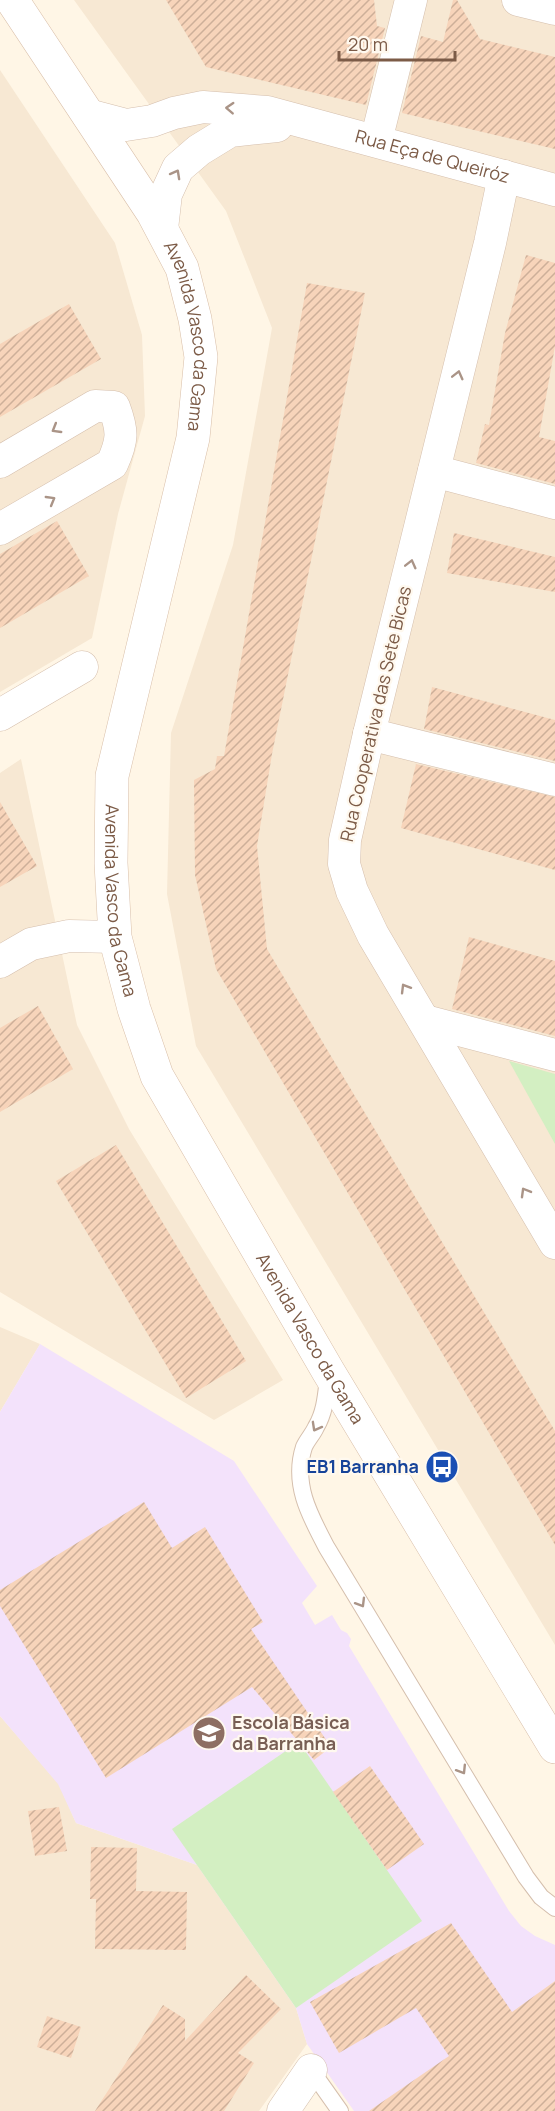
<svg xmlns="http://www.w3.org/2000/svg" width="555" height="2111" font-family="Manrope,sans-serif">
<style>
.residential{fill:#f7e8d3}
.education{fill:#f3e2fb}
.garden{fill:#d3efc2}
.building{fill:url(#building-hatch)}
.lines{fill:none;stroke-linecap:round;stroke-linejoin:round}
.lane-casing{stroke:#d5bfad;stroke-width:18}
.street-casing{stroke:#d5bfad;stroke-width:33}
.secondary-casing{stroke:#d9bfa9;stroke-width:34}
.lane{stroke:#fff;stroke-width:16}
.street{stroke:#fff;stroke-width:32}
.secondary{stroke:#fff;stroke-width:33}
.oneway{stroke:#aa9487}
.labels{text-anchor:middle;stroke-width:4.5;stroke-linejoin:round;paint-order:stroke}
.street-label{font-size:18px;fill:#7c5b47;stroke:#fff9ef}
.transit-label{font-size:18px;font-weight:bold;fill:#164399;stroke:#fff9ef;text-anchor:end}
.education-label{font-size:18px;font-weight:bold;fill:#785e54;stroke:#fff9ef;text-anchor:start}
</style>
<defs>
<pattern id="building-hatch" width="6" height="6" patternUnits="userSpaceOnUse" patternTransform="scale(1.5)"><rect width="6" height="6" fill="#f7d4ba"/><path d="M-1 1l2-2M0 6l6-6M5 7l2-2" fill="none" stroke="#cdaf99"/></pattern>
</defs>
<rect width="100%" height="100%" fill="#fff6e6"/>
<!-- residential -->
<g class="residential">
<path d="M74 0H555V1645L196 1046 167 894 171 733 233 545 272 328 226 211Z"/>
<path d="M0 70 115 243 142 335 145 416 118 514 92 638 0 692Z"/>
<path d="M21 759 77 1025 129 1129 283 1380 214 1420 0 1292V773Z"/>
<path d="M0 1327 40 1344 0 1412Z"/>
<path d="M0 1716 59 1784 76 1823 197 1865 296 2008 307 2044 259 2111H0Z"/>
</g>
<!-- education -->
<path class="education" d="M40 1344 234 1461 317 1586 302 1603 315 1625 332 1615 341 1630 347 1633 351 1639 349 1646 509 1911 521 1926 535 1936 555 1945V2111H354L307 2044 296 2008 197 1865 76 1823 58 1784 0 1716V1412Z"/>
<!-- garden -->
<g class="garden">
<path d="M509 1061 555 1074V1144Z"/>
<path d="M299 1742 422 1921 296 2008 172 1829Z"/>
</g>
<!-- building -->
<g class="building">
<path d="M166 0H374L377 26 385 28 366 105 206 67Z"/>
<path d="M453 0H457L480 39 555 57V149L402 113 421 36 443 42Z"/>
<path d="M526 255 555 263V346L539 437 555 441V484L476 463 485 424 489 425 505 333Z"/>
<path d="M307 283 365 293 272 754 257 846 267 949 555 1431V1545L216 969 195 875 194 780 215 769 217 756H224Z"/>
<path d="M69 304 101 359 0 417V344Z"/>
<path d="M57 521 89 576 0 628V554Z"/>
<path d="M454 533 555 557V592L447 573Z"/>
<path d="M432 687 555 720V761L424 729Z"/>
<path d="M416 764 555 797V870L401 828Z"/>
<path d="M0 802 37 866 0 887Z"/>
<path d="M469 937 555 961V1036L452 1009Z"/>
<path d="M38 1006 73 1069 0 1112V1028Z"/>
<path d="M116 1145 246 1361 186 1398 56 1181Z"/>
<path d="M144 1502 172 1548 205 1527 263 1622 251 1629 331 1747 314 1760 252 1687 106 1778 0 1606V1590Z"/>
<path d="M370 1766 424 1844 387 1870 333 1792Z"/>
<path d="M59 1807 67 1851 35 1856 28 1811Z"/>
<path d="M91 1847 137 1848 136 1891 187 1892 186 1950 95 1949 96 1899H90Z"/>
<path d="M451 1923 512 2012 555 1981V2111H369L449 2056 416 2008 339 2053 310 2002Z"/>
<path d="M246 1975 281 2009 238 2053 254 2063 224 2111H95L163 2005 185 2019V2041Z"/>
<path d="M47 2016 81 2027 71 2058 37 2047Z"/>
</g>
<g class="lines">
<!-- lane casing -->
<g class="lane-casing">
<g id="lane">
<path d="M328 1378C326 1395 325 1412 316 1427 313 1434 307 1440 304 1447 292 1484 310 1516 327 1548L526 1877 541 1897 555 1908"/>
<path d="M311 2070 340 2111"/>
</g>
</g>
<!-- street casing -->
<g class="street-casing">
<g id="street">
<path d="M518 0 555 9"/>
<path id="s1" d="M88 115 126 125 152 121 174 113 203 107 267 112 555 190"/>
<path d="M376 141 411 0"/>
<path d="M504 176 490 243 369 734 345 840 344 864 352 891 373 935 555 1243"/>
<path d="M162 229 166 194 178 168 199 150 230 131 277 126"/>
<path d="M0 462 95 406 114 407C123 431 123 440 112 464L0 529"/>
<path d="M434 471 555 503"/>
<path d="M0 715 82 667"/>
<path d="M369 734 555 780"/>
<path d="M0 962 31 944 69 936 115 937"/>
<path d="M425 1021 555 1055"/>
<path d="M283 2111 311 2070"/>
</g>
</g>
<!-- secondary casing -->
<g class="secondary-casing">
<g id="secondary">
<path id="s2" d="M12 0 153 213 182 268 195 319 201 357 193 438 112 776 111 863 115 937 134 1009 157 1076 328 1371 555 1747"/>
</g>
</g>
<!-- lane -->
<use href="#lane" class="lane"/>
<!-- street -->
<use href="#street" class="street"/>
<!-- secondary -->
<use href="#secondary" class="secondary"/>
</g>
<!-- one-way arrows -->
<defs><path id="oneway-chevron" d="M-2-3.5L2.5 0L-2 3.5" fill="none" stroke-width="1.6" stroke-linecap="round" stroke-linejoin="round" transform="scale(1.5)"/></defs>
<g class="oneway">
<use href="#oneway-chevron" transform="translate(230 108) rotate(-177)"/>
<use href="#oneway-chevron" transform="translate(176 174) rotate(-61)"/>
<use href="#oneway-chevron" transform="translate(458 375) rotate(-76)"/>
<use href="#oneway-chevron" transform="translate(56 429) rotate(149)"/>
<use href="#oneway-chevron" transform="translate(51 500) rotate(-30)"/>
<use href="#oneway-chevron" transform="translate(411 564) rotate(-76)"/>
<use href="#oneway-chevron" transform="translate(405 988) rotate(-121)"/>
<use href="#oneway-chevron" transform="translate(525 1192) rotate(-120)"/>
<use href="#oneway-chevron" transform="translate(316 1427) rotate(119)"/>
<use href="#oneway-chevron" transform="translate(361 1603) rotate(59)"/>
<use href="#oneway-chevron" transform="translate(462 1770) rotate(58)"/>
</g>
<!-- icons -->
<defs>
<g id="bus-disc" transform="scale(1.725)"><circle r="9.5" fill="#1a4fb4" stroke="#fff9ef"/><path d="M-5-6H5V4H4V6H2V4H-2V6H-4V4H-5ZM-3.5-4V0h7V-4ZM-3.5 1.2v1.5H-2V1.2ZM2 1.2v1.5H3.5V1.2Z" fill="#fff"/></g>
<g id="school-disc" transform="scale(1.725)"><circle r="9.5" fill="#8d6e63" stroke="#fff9ef"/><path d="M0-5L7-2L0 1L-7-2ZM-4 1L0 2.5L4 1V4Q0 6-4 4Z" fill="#fff"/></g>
</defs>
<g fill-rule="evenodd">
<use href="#bus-disc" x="442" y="1467"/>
<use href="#school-disc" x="209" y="1733"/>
</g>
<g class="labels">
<!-- street labels -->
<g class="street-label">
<text dy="6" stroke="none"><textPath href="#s1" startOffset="354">Rua Eça de Queiróz</textPath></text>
<text dy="6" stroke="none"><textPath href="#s2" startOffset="386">Avenida Vasco da Gama</textPath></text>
<text transform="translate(376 714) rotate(-77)" y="6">Rua Cooperativa das Sete Bicas</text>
<text dy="6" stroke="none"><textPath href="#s2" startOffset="963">Avenida Vasco da Gama</textPath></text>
<text dy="6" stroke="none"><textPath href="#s2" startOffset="1448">Avenida Vasco da Gama</textPath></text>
</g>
<!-- transit labels -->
<g class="transit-label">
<text x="419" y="1473">EB1 Barranha</text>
</g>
<!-- education labels -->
<g class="education-label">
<text x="232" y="1729">Escola Básica<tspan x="232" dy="21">da Barranha</tspan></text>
</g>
</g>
<!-- scale -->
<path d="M339 51v9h116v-9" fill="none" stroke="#7c5b47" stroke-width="3"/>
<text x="348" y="51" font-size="18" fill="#7c5b47" stroke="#fff9ef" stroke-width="4.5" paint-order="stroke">20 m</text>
</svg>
